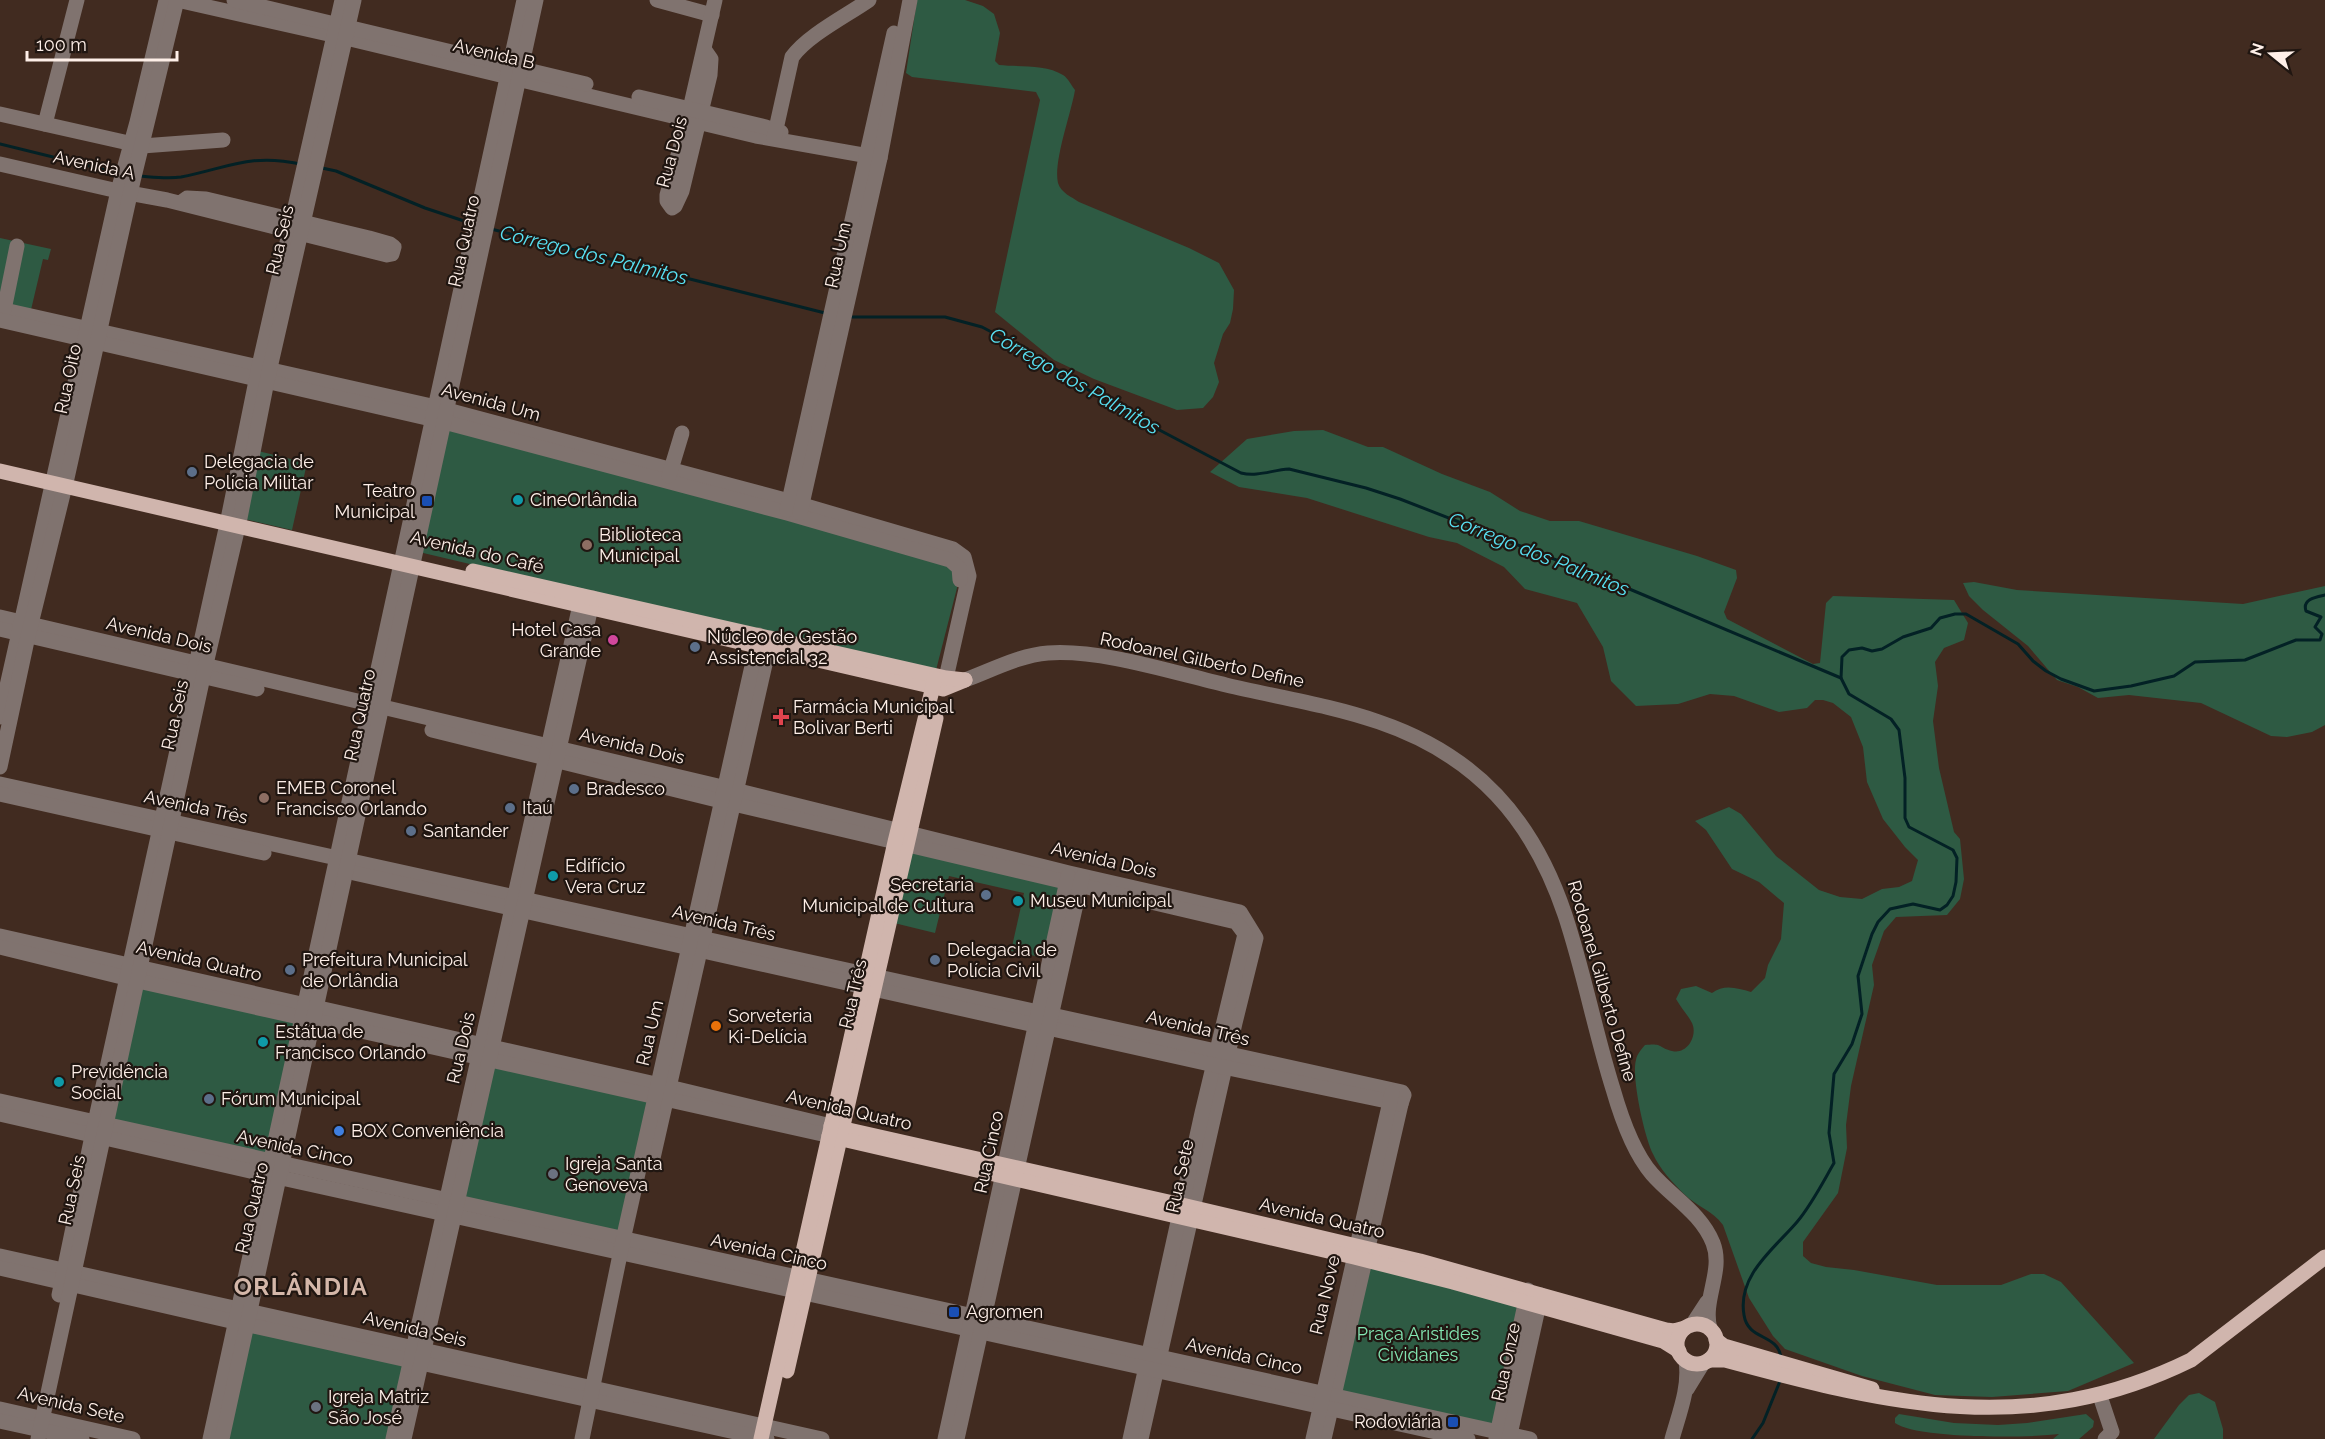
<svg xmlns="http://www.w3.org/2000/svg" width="2325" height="1439" font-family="Raleway,sans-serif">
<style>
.green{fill:#2e5a43}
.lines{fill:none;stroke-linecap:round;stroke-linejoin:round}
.stream{stroke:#032125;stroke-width:3}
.minor{stroke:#80736f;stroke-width:15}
.major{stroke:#d0b5ad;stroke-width:15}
.service-dot{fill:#5c6f8a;stroke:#201611;stroke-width:2}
.culture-dot{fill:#0f9aa8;stroke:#201611;stroke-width:2}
.transit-dot{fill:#1a4fb4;stroke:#201611;stroke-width:2}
.education-dot{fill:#8d6e63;stroke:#201611;stroke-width:2}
.hotel-dot{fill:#d1479c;stroke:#201611;stroke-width:2}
.health-dot{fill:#e0444e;stroke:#201611;stroke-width:2}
.food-dot{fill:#e8710a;stroke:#201611;stroke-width:2}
.shop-dot{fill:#3f7fe0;stroke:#201611;stroke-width:2}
.worship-dot{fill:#6b7280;stroke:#201611;stroke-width:2}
.labels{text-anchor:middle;stroke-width:4.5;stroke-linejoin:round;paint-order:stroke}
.street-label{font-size:18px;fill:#feefe8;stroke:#201611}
.poi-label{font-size:18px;fill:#feefe8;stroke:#201611;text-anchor:start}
.park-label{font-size:18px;fill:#83e6b2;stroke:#201611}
.water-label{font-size:20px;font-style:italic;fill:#58e1f3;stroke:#201611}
.district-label{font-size:24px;font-weight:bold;letter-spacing:1.5px;fill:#d4b7a9;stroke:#201611}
</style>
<rect width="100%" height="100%" fill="#412b20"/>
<!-- green -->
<g class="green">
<path d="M917 0H965L983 6 994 14 1000 33 995 61 999 65C1018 67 1046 64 1063 75 1068 78 1071 85 1075 90 1071 114 1053 162 1058 183 1061 193 1072 197 1079 202L1189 248 1219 263 1234 290 1233 309 1230 323 1223 334 1214 363 1219 382 1213 397 1203 408 1177 410 1094 379 1054 360 995 312 1040 100 1036 92 912 77 906 73Z"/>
<path d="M0 238 51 249 48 260 43 259 30 314 0 307Z"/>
<path d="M447 426 941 557 959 580 935 674 419 552Z"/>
<path d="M1323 430 1368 447H1383L1442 474 1490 492 1520 511 1550 521H1579L1697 556 1736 570 1737 578 1724 612 1727 619 1813 664 1820 663 1826 603 1833 596 1954 600 1968 623 1964 640 1944 648 1935 662 1938 686 1933 721 1939 768 1954 832 1960 839 1964 879 1960 899 1947 915 1896 917 1884 931 1872 965 1874 985 1851 1086 1846 1125 1847 1148 1838 1193 1803 1242V1256L1811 1263 1826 1267 1854 1270 1937 1285H2001L2031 1274H2044L2061 1282 2134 1363 2068 1391 1992 1397 1935 1395 1862 1376 1785 1349 1773 1336 1749 1298 1723 1225C1712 1210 1696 1206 1684 1194 1673 1183 1659 1168 1653 1154 1645 1139 1631 1077 1636 1060 1637 1054 1641 1050 1645 1045 1663 1043 1657 1047 1672 1051 1687 1055 1698 1036 1692 1023 1688 1015 1681 1008 1676 999L1681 989 1696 986 1712 993C1724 984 1737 988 1751 992L1765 978 1768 965 1781 939 1784 903 1759 882 1732 869 1706 830 1695 821 1729 807 1741 814 1776 856 1819 890 1840 897 1862 899 1882 889 1899 887 1912 881 1918 860 1905 847 1883 819 1867 782 1863 747 1851 717 1833 703 1823 700H1815L1807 708 1779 712 1734 696 1710 694 1678 704 1636 706 1611 681 1603 647 1577 603 1525 589 1504 567 1457 543 1429 537 1307 498 1239 487 1210 472 1247 439 1294 431Z"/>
<path d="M254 450 307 463 292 530 240 518Z"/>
<path d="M1974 582 2017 590 2243 604 2325 586V725L2312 732 2287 737 2271 736 2201 703 2129 695 2098 698 2078 687 2057 680 2028 646 1983 610 1969 596 1963 583Z"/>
<path d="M907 844 1066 883 1050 959 1011 951 1024 893 949 876 935 933 890 922Z"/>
<path d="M138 981 302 1017 270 1162 106 1126Z"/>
<path d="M490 1061 655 1098 623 1240 457 1203Z"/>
<path d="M1365 1260 1525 1303 1498 1432 1334 1396Z"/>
<path d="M247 1325 410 1360 393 1439H222Z"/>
<path d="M2199 1393 2215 1402 2223 1429V1439H2154L2179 1405 2189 1395Z"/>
<path d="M1899 1414 1954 1423 1998 1425 2027 1423 2086 1414 2094 1421 2093 1427 2079 1439H2053L2059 1434C2030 1438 1917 1439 1895 1423V1418Z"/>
</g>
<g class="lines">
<!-- stream -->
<g class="stream">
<path d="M0 144 118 173"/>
<path d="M322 168 336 171 425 208 470 223"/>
<path d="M139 176C153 177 167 179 181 177 228 168 249 153 301 164"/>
<path d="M491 229 825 313"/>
<path d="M849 317H945L982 327 1026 350 1112 405 1241 473C1258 477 1272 470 1289 469L1366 488 1400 499 1608 580 1841 678"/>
<path d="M1781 1357C1777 1333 1748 1341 1744 1315 1737 1275 1775 1248 1797 1222 1812 1204 1823 1182 1834 1163L1829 1133 1834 1074 1852 1044 1862 1014 1858 976 1872 934 1878 922 1890 909 1913 904 1940 910 1947 905 1953 896 1956 882 1957 858 1953 850 1909 827 1905 818V778L1899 730 1891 719 1849 694 1841 678 1842 657 1849 650 1862 648 1872 651 1882 649 1903 637 1931 628 1940 618 1955 614H1966L2018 644 2033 661 2046 671 2061 679 2094 691 2131 686 2174 676 2195 662 2245 660 2296 640H2320L2322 634 2315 627 2321 617 2306 611C2302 599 2316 597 2325 595"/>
<path d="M1752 1439 1763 1423 1780 1381"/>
</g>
<!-- minor -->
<g class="minor">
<path d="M177 0 346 38 756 136 880 158"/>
<path d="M234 0 586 84"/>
<path d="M657 0 712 15"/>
<path d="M704 49 711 59 710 75 682 191 675 206 672 208 667 201V195L688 119 690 109 715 0"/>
<path d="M639 97 766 127 781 132"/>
<path d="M0 114 142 146 223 140"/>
<path d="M45 124 77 0"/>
<path d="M774 138 792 57C808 35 846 16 869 0"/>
<path d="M0 164 118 191 167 200 387 255 392 254 394 247 390 244 369 238 206 199 187 198 180 203"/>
<path d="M0 309 436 407 789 501 953 549 964 557 969 576 946 678"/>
<path d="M4 310 17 246"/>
<path d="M0 320 444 422 787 513 950 560 959 568 960 580"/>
<path d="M669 476 682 433"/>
<path d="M787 510 894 33"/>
<path d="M800 513 880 158 910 0"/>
<path d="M0 617 735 790 1069 873 1240 912 1256 938 1235 1023 1141 1439"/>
<path d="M0 629 257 689"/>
<path d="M965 680C992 670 1020 655 1048 653 1101 649 1174 673 1226 685 1276 697 1330 705 1379 722 1476 755 1533 819 1565 915 1584 972 1595 1032 1613 1089 1621 1117 1633 1152 1652 1174 1672 1197 1701 1213 1713 1243 1724 1271 1702 1300 1710 1329"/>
<path d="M0 717 118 191 137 122 166 0"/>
<path d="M432 730 721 801 1236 922 1245 934 1202 1113 1130 1439"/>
<path d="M0 767 28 636 67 478 133 181 177 0"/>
<path d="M0 784 1402 1092 1404 1095 1401 1104 1324 1439"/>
<path d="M0 794 264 853"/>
<path d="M354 873 1214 1065 1401 1104"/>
<path d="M0 936 669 1087 831 1126"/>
<path d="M0 947 138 981 822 1134"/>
<path d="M0 1101 1530 1439"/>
<path d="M0 1114 268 1175 1468 1439"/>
<path d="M653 1158 771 638"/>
<path d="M0 1256 822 1439"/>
<path d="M0 1268 235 1322 767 1439"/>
<path d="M59 1295 92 1136 227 524 259 366 342 0"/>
<path d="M1692 1325 1707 1302"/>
<path d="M1687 1389 1703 1363"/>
<path d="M2102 1402 2112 1432 2105 1439"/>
<path d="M0 1409 133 1439"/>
<path d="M0 1421 82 1439"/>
<path d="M38 1439 203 677 240 518 267 381 354 0"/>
<path d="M210 1439 524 0"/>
<path d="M222 1439 536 0"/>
<path d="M393 1439 582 596"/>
<path d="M404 1439 593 598"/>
<path d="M582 1439 623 1240 759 635"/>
<path d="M945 1439 1068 876"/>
<path d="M957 1439 1082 877"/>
<path d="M1313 1439 1392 1093"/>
<path d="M1496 1439 1528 1290"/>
<path d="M1509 1439 1541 1295"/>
<path d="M1672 1439C1679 1414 1690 1387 1686 1361"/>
</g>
<!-- major -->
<g class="major">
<path d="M0 471 943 689 965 680"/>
<path d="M473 571 946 678 965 680"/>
<path d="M831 1126 1182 1205 1420 1261 1666 1330 1674 1331 1685 1328"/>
<path d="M829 1136 1354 1257 1453 1282 1663 1341 1679 1351"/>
<circle cx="1697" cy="1344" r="20"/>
<path d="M1716 1340 1724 1346 1872 1389"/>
<path d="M1709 1360H1725C1892 1405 2030 1439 2191 1360L2325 1257"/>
<path d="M787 1371 936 718"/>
<path d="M761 1439 895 842 935 678"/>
</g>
</g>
<!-- markers -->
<g class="service-dot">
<circle cx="192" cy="472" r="6"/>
<circle cx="695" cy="647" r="6"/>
<circle cx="574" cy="789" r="6"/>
<circle cx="510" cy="808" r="6"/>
<circle cx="411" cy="831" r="6"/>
<circle cx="986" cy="895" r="6"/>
<circle cx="935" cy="960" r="6"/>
<circle cx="290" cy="970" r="6"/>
<circle cx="209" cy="1099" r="6"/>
</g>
<g class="culture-dot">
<circle cx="518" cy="500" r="6"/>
<circle cx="553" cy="876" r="6"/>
<circle cx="1018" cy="901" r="6"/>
<circle cx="263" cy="1042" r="6"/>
<circle cx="59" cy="1082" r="6"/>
</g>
<g class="transit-dot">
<rect x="421" y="495" width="12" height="12" rx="3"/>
<rect x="948" y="1306" width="12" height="12" rx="3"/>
<rect x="1447" y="1416" width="12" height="12" rx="3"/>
</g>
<g class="education-dot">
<circle cx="587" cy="545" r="6"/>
<circle cx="264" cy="798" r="6"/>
</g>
<circle class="hotel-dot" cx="613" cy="640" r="6"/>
<path class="health-dot" d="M778 708h6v6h6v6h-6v6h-6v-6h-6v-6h6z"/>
<circle class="food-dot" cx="716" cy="1026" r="6"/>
<circle class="shop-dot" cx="339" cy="1131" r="6"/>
<g class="worship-dot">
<circle cx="553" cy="1174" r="6"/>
<circle cx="316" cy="1407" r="6"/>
</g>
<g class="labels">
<!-- street labels -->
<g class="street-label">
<text transform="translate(494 54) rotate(13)" y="6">Avenida B</text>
<text transform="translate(672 152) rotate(-75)" y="6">Rua Dois</text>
<text transform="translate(94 165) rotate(12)" y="6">Avenida A</text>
<text transform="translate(280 240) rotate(-77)" y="6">Rua Seis</text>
<text transform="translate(464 241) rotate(-78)" y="6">Rua Quatro</text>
<text transform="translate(838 255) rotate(-78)" y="6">Rua Um</text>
<text transform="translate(68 379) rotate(-78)" y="6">Rua Oito</text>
<text transform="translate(491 402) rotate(15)" y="6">Avenida Um</text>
<text transform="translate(477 552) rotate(13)" y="6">Avenida do Café</text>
<text transform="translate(159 635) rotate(13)" y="6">Avenida Dois</text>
<text transform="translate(1202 660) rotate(12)" y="6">Rodoanel Gilberto Define</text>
<text transform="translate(175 715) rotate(-78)" y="6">Rua Seis</text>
<text transform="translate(360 715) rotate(-78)" y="6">Rua Quatro</text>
<text transform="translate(632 746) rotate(13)" y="6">Avenida Dois</text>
<text transform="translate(196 807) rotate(12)" y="6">Avenida Três</text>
<text transform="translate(1104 860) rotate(13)" y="6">Avenida Dois</text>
<text transform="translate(724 923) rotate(13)" y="6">Avenida Três</text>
<text transform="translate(199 961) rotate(13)" y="6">Avenida Quatro</text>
<text transform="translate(1602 981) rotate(74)" y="6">Rodoanel Gilberto Define</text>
<text transform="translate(853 994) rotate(-77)" y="6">Rua Três</text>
<text transform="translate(1198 1028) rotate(13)" y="6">Avenida Três</text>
<text transform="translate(650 1033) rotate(-77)" y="6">Rua Um</text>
<text transform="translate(461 1048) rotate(-77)" y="6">Rua Dois</text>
<text transform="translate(849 1110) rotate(13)" y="6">Avenida Quatro</text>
<text transform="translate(295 1148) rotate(12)" y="6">Avenida Cinco</text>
<text transform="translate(989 1152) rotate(-78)" y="6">Rua Cinco</text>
<text transform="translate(1180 1176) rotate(-78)" y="6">Rua Sete</text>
<text transform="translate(72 1190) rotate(-78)" y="6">Rua Seis</text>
<text transform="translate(252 1208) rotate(-77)" y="6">Rua Quatro</text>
<text transform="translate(1322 1218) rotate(13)" y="6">Avenida Quatro</text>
<text transform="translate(769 1252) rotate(12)" y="6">Avenida Cinco</text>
<text transform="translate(1325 1295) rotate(-77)" y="6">Rua Nove</text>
<text transform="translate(415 1329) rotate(13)" y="6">Avenida Seis</text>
<text transform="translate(1244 1356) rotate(12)" y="6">Avenida Cinco</text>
<text transform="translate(1506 1362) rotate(-78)" y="6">Rua Onze</text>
<text transform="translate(71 1405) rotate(13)" y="6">Avenida Sete</text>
</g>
<!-- poi labels -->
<g class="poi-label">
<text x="204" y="468">Delegacia de<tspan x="204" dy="21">Polícia Militar</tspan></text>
<text x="415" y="497" text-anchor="end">Teatro<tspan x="415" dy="21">Municipal</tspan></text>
<text x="530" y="506">CineOrlândia</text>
<text x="599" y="541">Biblioteca<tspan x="599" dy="21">Municipal</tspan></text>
<text x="601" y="636" text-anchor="end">Hotel Casa<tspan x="601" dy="21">Grande</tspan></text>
<text x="707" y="643">Núcleo de Gestão<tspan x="707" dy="21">Assistencial 32</tspan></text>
<text x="793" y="713">Farmácia Municipal<tspan x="793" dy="21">Bolivar Berti</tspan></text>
<text x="276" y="794">EMEB Coronel<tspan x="276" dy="21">Francisco Orlando</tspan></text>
<text x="586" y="795">Bradesco</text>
<text x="522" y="814">Itaú</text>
<text x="423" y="837">Santander</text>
<text x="565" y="872">Edifício<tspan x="565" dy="21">Vera Cruz</tspan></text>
<text x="974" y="891" text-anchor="end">Secretaria<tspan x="974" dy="21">Municipal de Cultura</tspan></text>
<text x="1030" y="907">Museu Municipal</text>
<text x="947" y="956">Delegacia de<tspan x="947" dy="21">Polícia Civil</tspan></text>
<text x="302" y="966">Prefeitura Municipal<tspan x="302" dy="21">de Orlândia</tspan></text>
<text x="728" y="1022">Sorveteria<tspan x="728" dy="21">Ki-Delícia</tspan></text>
<text x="275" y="1038">Estátua de<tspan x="275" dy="21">Francisco Orlando</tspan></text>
<text x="71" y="1078">Previdência<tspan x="71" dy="21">Social</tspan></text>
<text x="221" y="1105">Fórum Municipal</text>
<text x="351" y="1137">BOX Conveniência</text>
<text x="565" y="1170">Igreja Santa<tspan x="565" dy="21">Genoveva</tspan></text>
<text x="966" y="1318">Agromen</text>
<text x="328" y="1403">Igreja Matriz<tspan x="328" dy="21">São José</tspan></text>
<text x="1441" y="1428" text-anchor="end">Rodoviária</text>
</g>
<!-- park labels -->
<g class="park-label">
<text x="1418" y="1340">Praça Aristides<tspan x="1418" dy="21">Cividanes</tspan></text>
</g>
<!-- water labels -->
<g class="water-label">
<text transform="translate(594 255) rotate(14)" y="7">Córrego dos Palmitos</text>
<text transform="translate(1075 381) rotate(30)" y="7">Córrego dos Palmitos</text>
<text transform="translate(1539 554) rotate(22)" y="7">Córrego dos Palmitos</text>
</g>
<!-- district labels -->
<g class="district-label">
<text x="301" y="1295">ORLÂNDIA</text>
</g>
</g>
<!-- north arrow -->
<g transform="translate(2271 54) rotate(288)" stroke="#201611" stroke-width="4.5" paint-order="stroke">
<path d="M0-4.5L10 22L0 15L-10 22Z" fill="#feefe8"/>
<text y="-9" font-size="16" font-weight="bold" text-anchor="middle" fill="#feefe8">N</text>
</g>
<!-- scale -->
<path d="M27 51v9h150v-9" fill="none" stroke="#feefe8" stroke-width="3"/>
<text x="36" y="51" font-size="18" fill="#feefe8" stroke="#201611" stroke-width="4.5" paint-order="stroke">100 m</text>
</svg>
